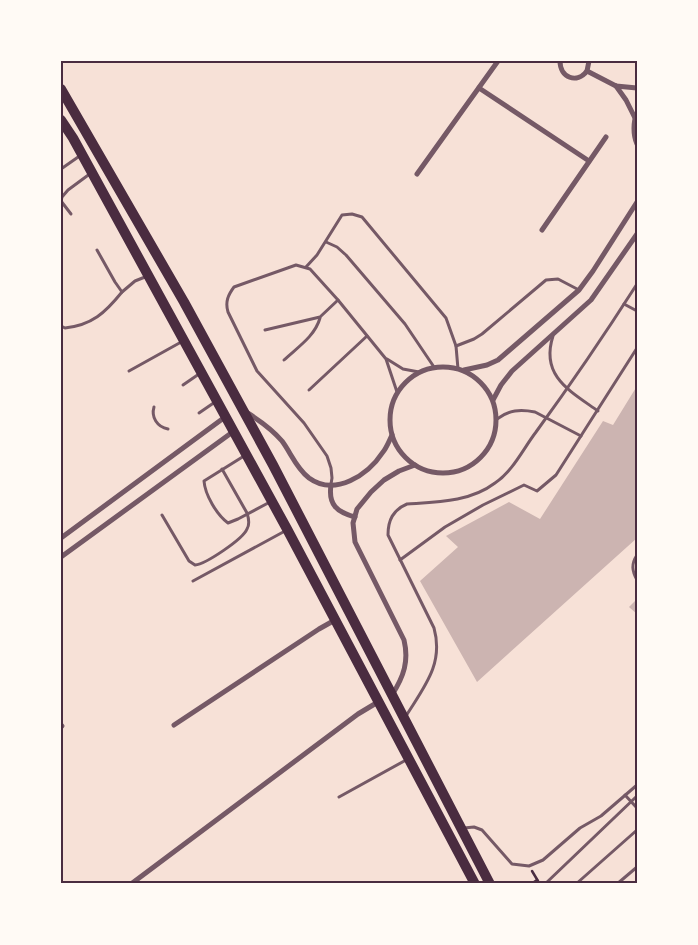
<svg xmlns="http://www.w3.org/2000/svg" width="698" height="945" font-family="Signika,sans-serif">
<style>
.building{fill:#ccb4b1}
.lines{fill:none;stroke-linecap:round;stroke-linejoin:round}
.path{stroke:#4a2c40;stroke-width:2.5}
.service{stroke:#755966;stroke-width:3}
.minor{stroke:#755966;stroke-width:5}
.trunk{stroke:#4a2c40;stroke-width:10}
.neatline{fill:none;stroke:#4a2c40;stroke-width:2}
</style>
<rect width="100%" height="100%" fill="#f7e1d7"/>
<!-- building -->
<g class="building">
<path d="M637 386V538L477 682 420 581 458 547 446 536 509 502 540 519 603 421 613 425Z"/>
<path d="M636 600 637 601V614L629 607Z"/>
</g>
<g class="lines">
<!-- path -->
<g class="path">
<path d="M532 871 538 881"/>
<path d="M531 884 537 880"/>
</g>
<!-- service -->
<g class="service">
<path d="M61 169 81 155"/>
<path d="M71 214 61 201 62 197 68 190 91 173"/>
<path d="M326 242 337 247 346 255 405 324 434 367"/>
<path d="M97 250 115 282 122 292 135 281 145 277"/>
<path d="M306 267 317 255 342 215 352 214 362 217 446 318 456 346 458 369"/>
<path d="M624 304 637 311"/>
<path d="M61 326 65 328C92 325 105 313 122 292"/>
<path d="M265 330 320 317 338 300"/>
<path d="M553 336C540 376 570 391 598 411"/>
<path d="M456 346 474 339 482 334 546 280 558 279 579 290"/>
<path d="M387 359 403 369 419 372"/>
<path d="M284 360C298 347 315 336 320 318"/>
<path d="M129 371 183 341"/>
<path d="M183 385 199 374"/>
<path d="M309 390 367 336"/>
<path d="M154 407C151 417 157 427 168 429"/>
<path d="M199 413 215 402"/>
<path d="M497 419C509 410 520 409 535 412L581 436"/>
<path d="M244 456 204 481C205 495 217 515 228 523L238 519 270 502"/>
<path d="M331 484 332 478 331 468 327 456 304 423 257 371 228 312C225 302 228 295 234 287L296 265 310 269 338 300 386 359 397 392"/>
<path d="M162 515 189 561 195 565C206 564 243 539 247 529 250 524 249 519 247 513L222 469"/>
<path d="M637 555C631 564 632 571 637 580"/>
<path d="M400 560 445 527 483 505 524 485 537 491 556 475 637 348"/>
<path d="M193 581 285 531"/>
<path d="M406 716C424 687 444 664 434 628L388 535C388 520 393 510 407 504 437 502 470 502 495 483 513 471 523 449 536 432 571 384 605 334 637 284"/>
<path d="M625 795 637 808"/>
<path d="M339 797 406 760"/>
<path d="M464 828 474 827 482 830 512 864 529 866 543 860 580 828 601 816 637 785"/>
<path d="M545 884 637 796"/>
<path d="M576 884 637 830"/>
<path d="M617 884 637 867"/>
</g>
<!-- minor -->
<g class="minor">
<path d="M560 61C560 78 577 84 587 71L589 61"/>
<path d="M587 71 616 86 637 88"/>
<path d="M616 86 626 100 635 118"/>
<path d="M479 88 589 161"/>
<path d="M637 113C633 122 633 135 637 144"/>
<path d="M417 174 498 61"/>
<path d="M542 230 606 137"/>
<circle cx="443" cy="420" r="53"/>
<path d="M464 370 487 365 498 360 579 290 593 271 637 202"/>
<path d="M493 400 501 385 512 371 591 300 637 234"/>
<path d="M246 412C259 420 272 429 282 441 291 453 296 468 309 478 335 497 368 475 383 452 387 447 389 441 392 435"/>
<path d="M331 485C328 505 337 512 355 517"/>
<path d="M61 538 225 417"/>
<path d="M61 557 234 431"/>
<path d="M392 695C404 676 409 661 404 640L355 542 353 523 357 509 371 492 384 480 399 471 415 465"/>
<path d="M61 725 62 726"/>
<path d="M174 725 319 629 335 620"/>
<path d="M131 884 358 714 378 702"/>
</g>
<!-- trunk -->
<g class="trunk">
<path d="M61 89 184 302 273 465 490 884"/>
<path d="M61 120 73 138 287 529 475 884"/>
</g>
</g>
<!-- border -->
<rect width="698" height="945" fill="none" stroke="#fffaf5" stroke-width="125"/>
<rect x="62" y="62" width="574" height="820" class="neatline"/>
</svg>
